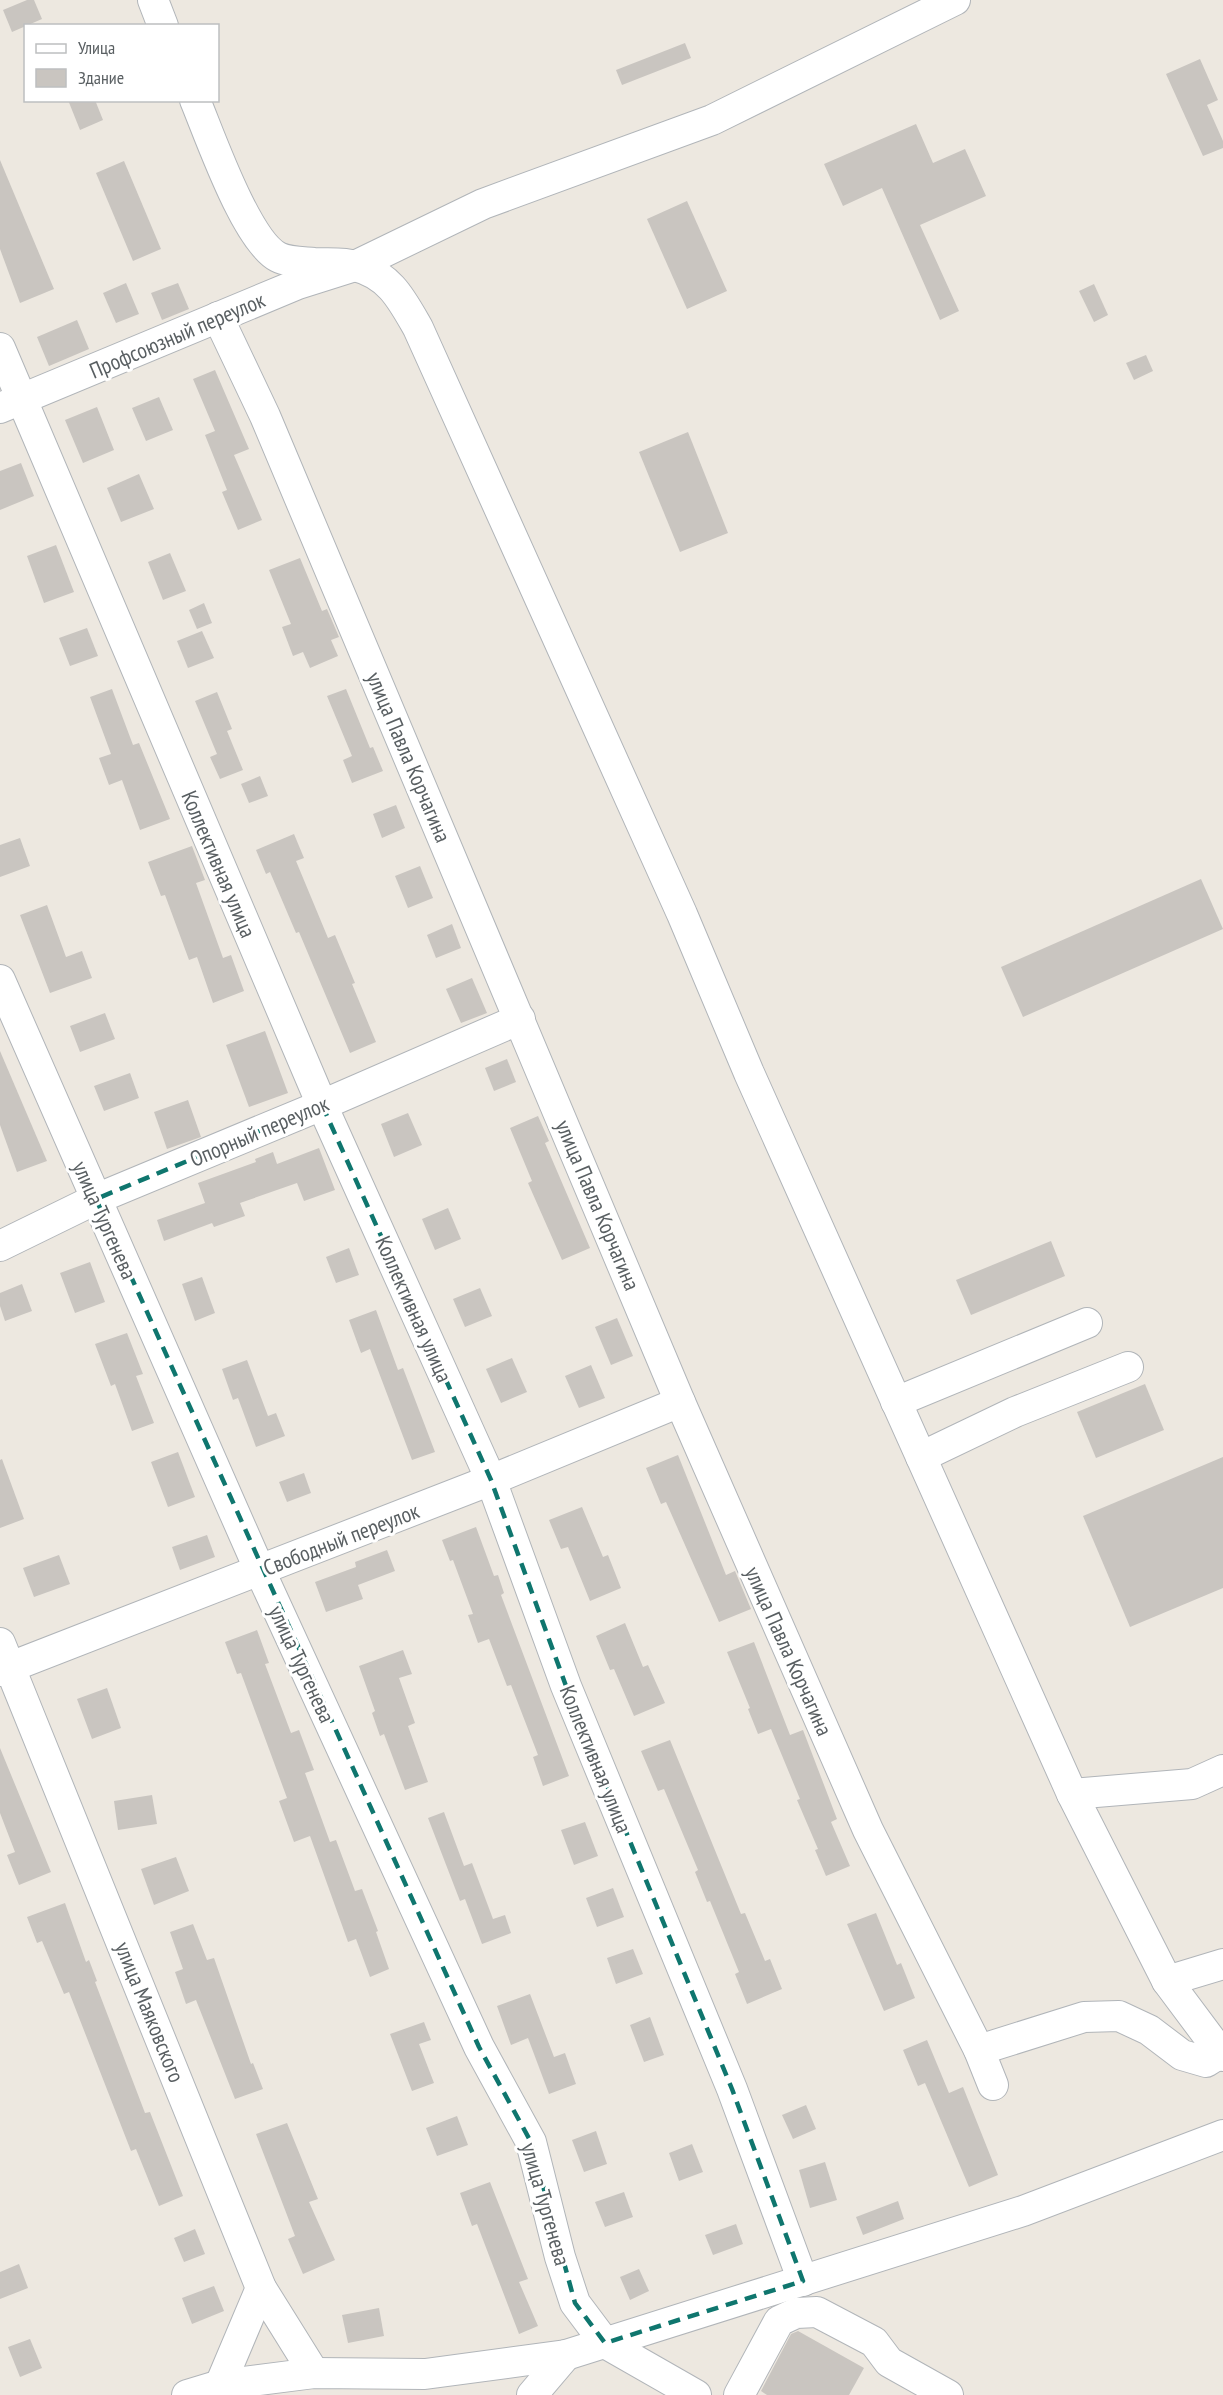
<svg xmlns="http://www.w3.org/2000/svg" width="1223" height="2395" font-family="'PT Sans Narrow',sans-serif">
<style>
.building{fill:#c9c5c0}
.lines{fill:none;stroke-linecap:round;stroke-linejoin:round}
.minor-casing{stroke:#b1b5b9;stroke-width:32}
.minor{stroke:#fff;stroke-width:30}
.marked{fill:none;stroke:#0f766e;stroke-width:4.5;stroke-dasharray:12 8;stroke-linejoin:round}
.labels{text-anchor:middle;stroke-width:6;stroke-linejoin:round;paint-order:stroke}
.street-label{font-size:22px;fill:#595f62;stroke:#fff}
</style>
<rect width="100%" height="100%" fill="#ede8e0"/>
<!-- building -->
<g class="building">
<path d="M27 0H34L42 19 12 32 3 10Z"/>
<path d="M685 43 691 58 622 85 616 70Z"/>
<path d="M1200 59 1218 100 1207 105 1223 141V148L1203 156 1166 74Z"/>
<path d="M68 100H95L103 120 80 130Z"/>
<path d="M916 124 933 163 965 149 986 196 920 225 959 311 940 320 882 188 843 206 824 164Z"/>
<path d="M0 160 54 289 20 303 0 249Z"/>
<path d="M124 161 161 249 133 261 96 173Z"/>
<path d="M687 201 727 291 687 309 647 219Z"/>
<path d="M126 283 139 314 116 323 103 293Z"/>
<path d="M178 283 189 309 162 320 151 293Z"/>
<path d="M1094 284 1108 315 1094 322 1079 291Z"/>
<path d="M77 320 89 349 49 366 37 337Z"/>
<path d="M1146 355 1153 371 1134 380 1126 363Z"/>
<path d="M215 370 249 449 234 455 262 520 238 530 222 492 227 490 205 435 215 431 193 379Z"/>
<path d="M159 397 173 430 146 441 132 408Z"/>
<path d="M97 407 114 450 83 463 65 420Z"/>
<path d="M688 432 728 533 680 552 639 452Z"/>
<path d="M21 463 34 496 0 510V471Z"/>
<path d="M139 474 154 509 121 522 107 488Z"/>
<path d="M56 545 74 592 44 603 27 556Z"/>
<path d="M170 553 186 591 163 600 148 562Z"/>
<path d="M300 558 322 611 327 609 339 637 331 640 338 656 310 668 303 652 293 656 282 627 291 624 269 570Z"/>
<path d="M204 603 212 623 197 629 189 610Z"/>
<path d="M87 628 98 656 70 666 59 638Z"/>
<path d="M202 631 214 658 188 668 177 641Z"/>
<path d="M112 689 133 745 139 743 170 819 140 830 122 780 109 785 99 758 111 754 90 697Z"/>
<path d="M346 689 370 748 373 747 383 771 352 783 343 760 352 756 327 696Z"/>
<path d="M217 692 232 729 227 731 243 770 220 779 210 757 217 754 195 701Z"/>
<path d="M260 776 268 796 249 803 241 784Z"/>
<path d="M396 805 405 828 382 838 373 814Z"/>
<path d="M294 834 304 858 296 861 328 938 335 935 355 983 352 984 376 1042 350 1053 299 932 296 933 270 872 266 874 256 850Z"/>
<path d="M20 838 30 866 0 877V845Z"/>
<path d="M192 846 205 880 196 883 223 958 231 955 244 991 213 1003 197 957 189 960 165 895 161 896 148 862Z"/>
<path d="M420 866 433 898 408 908 395 876Z"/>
<path d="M1201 879 1223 929 1023 1017 1001 967Z"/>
<path d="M47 905 66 957 82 951 92 978 50 993 20 915Z"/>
<path d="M452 924 461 948 436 958 427 935Z"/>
<path d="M472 978 487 1013 461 1023 446 989Z"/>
<path d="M105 1013 115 1039 80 1052 70 1026Z"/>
<path d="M265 1031 288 1093 249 1107 226 1045Z"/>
<path d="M0 1051 47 1161 17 1172 0 1125Z"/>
<path d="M507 1059 516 1082 494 1091 485 1068Z"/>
<path d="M130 1073 139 1098 104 1111 94 1086Z"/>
<path d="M188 1100 201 1137 167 1149 154 1112Z"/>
<path d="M408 1113 422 1145 394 1157 381 1124Z"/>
<path d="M538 1116 549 1141 545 1143 590 1248 562 1260 528 1183 532 1181 510 1128Z"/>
<path d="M319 1148 335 1190 304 1201 297 1183 240 1203 245 1216 214 1227 212 1223 164 1241 157 1220 205 1203 198 1183 256 1162 255 1159 273 1152 277 1164Z"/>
<path d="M448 1208 461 1239 435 1250 422 1219Z"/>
<path d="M1051 1241 1065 1276 971 1315 956 1280Z"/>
<path d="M349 1248 359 1275 336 1283 326 1257Z"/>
<path d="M90 1262 105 1302 75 1313 60 1273Z"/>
<path d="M202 1277 215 1313 195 1321 182 1284Z"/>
<path d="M22 1284 32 1311 5 1321 0 1306V1293Z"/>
<path d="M480 1288 492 1316 465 1327 453 1299Z"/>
<path d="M376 1310 398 1370 403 1368 435 1452 412 1460 370 1349 361 1353 349 1320Z"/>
<path d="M617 1318 633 1356 611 1365 595 1327Z"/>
<path d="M127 1333 143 1374 136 1376 154 1423 132 1431 115 1384 111 1386 95 1344Z"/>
<path d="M512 1358 527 1392 501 1403 486 1369Z"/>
<path d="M247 1360 268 1416 276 1413 285 1436 256 1447 238 1398 233 1400 222 1369Z"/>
<path d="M591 1365 605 1398 579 1408 565 1376Z"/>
<path d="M1145 1384 1164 1430 1096 1458 1077 1412Z"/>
<path d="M178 1452 195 1497 168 1507 151 1462Z"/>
<path d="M678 1455 726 1575 735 1571 751 1609 719 1622 666 1502 661 1504 646 1468Z"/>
<path d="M1223 1457V1588L1130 1627 1083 1516Z"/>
<path d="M2 1459 24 1519 0 1528V1460Z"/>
<path d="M304 1473 311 1493 287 1502 279 1482Z"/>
<path d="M582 1507 603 1557 608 1555 621 1588 590 1601 568 1547 561 1549 549 1520Z"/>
<path d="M476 1527 494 1576 498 1575 504 1593 501 1595 569 1776 543 1786 533 1757 538 1755 511 1685 507 1686 489 1639 478 1643 468 1615 473 1614 453 1560 450 1561 442 1540Z"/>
<path d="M207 1535 215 1557 180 1570 172 1547Z"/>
<path d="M387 1550 395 1571 358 1585 363 1599 326 1612 315 1582 356 1567 355 1562Z"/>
<path d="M59 1555 70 1584 34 1597 23 1568Z"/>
<path d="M625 1623 643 1667 648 1665 665 1703 634 1716 614 1669 610 1670 596 1636Z"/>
<path d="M257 1630 269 1663 265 1664 291 1733 299 1730 314 1770 305 1773 330 1842 336 1840 355 1891 362 1889 378 1931 376 1932 389 1969 370 1977 356 1939 348 1942 310 1836 294 1842 279 1801 287 1798 241 1673 237 1674 225 1642Z"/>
<path d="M754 1642 790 1735 803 1730 837 1819 831 1822 850 1866 826 1876 815 1850 818 1849 797 1800 800 1799 771 1729 758 1734 748 1709 750 1708 727 1652Z"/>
<path d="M403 1650 412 1674 399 1678 415 1723 408 1726 428 1782 405 1790 384 1734 380 1736 372 1713 375 1711 359 1666Z"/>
<path d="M107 1688 121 1728 92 1739 77 1699Z"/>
<path d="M670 1740 741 1914 745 1913 765 1961 770 1959 782 1989 747 2004 735 1974 739 1972 710 1901 707 1902 695 1872 698 1870 664 1789 658 1791 641 1751Z"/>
<path d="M0 1748 51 1872 19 1885 7 1855 15 1852 0 1813Z"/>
<path d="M152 1795 157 1824 118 1830 114 1801Z"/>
<path d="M444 1812 464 1866 472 1863 493 1919 505 1915 511 1933 482 1944 465 1899 460 1901 428 1818Z"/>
<path d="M585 1822 598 1856 574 1865 561 1830Z"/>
<path d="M176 1857 189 1891 154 1905 141 1869Z"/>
<path d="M613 1888 624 1917 597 1927 586 1898Z"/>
<path d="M65 1903 86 1962 89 1960 97 1981 95 1982 145 2113 150 2112 183 2196 159 2206 136 2149 131 2151 69 1992 64 1994 42 1941 37 1943 27 1917Z"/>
<path d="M876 1913 897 1965 901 1963 915 1998 884 2011 847 1924Z"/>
<path d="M193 1924 207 1960 214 1958 251 2064 253 2063 263 2089 235 2099 196 2000 186 2004 175 1972 183 1969 170 1932Z"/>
<path d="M633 1949 643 1974 616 1984 607 1958Z"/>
<path d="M530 1994 554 2057 565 2053 576 2084 549 2094 528 2038 511 2045 497 2006Z"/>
<path d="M650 2017 664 2055 644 2062 630 2025Z"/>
<path d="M424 2022 431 2040 419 2044 434 2083 412 2091 390 2034Z"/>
<path d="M927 2040 949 2093 963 2087 998 2175 969 2187 925 2083 918 2086 903 2050Z"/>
<path d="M806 2105 816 2129 793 2139 782 2115Z"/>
<path d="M457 2116 468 2145 437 2156 426 2128Z"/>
<path d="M287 2123 318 2199 309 2202 335 2260 303 2274 288 2239 295 2236 256 2134Z"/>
<path d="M596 2131 607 2164 584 2172 572 2140Z"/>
<path d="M692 2144 703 2172 679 2181 669 2153Z"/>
<path d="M825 2162 837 2200 810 2208 799 2170Z"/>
<path d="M490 2182 528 2279 519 2282 538 2326 519 2334 477 2224 472 2226 460 2193Z"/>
<path d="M624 2192 633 2217 605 2227 595 2202Z"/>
<path d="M898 2201 904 2219 863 2235 856 2217Z"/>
<path d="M736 2224 743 2244 713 2255 705 2235Z"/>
<path d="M195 2229 205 2254 184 2262 174 2238Z"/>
<path d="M19 2264 28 2288 0 2299V2272Z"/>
<path d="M639 2269 649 2291 630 2300 620 2277Z"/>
<path d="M214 2286 224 2311 192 2324 182 2298Z"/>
<path d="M379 2308 384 2336 348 2343 342 2315Z"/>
<path d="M798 2331 864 2368 849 2395H767L761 2391 791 2334Z"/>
<path d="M30 2339 42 2368 20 2377 8 2347Z"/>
</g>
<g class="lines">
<!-- minor casing -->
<g class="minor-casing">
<g id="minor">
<path d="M153 0 163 26"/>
<path d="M195 100C210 136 246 240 278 257 287 262 304 262 314 263 327 264 343 262 355 266 390 275 402 300 418 328L682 914 749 1073 1072 1794 1167 1981 1223 2056"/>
<path d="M218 317 265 416 680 1402 868 1830 979 2050 993 2085"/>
<path d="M0 348 322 1105 491 1480 566 1686 732 2089 803 2281"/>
<path d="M0 408 298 284 355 266 483 204 712 120 955 0"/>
<path d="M0 980 260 1571 479 2047 531 2142 560 2257 575 2303 605 2343 696 2395"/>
<path d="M0 1246 96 1199 322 1105 520 1019"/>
<path d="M896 1402 1087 1323"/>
<path d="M921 1457 1015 1412 1128 1367"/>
<path d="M0 1643 261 2288 314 2373"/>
<path d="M0 1671 491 1480 680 1402"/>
<path d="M1072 1794 1192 1784 1223 1770"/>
<path d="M1167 1981 1223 1964"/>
<path d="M979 2050 1084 2017 1119 2016 1149 2030 1182 2055 1206 2062 1220 2053"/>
<path d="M220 2385 261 2288"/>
<path d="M187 2395 220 2385 314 2373 425 2374 566 2355 1023 2211 1223 2135"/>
<path d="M532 2395 566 2355"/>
<path d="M739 2395 779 2321 796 2313 817 2312 874 2342 889 2362 948 2395"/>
</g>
</g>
<!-- minor -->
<use href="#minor" class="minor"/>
</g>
<!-- marked area -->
<path class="marked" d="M322 1105 491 1480 566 1686 732 2089 803 2281 605 2343 575 2303 531 2142 479 2047 96 1199Z"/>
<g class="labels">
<!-- street labels -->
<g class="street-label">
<text transform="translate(177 335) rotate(-23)" y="8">Профсоюзный переулок</text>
<text transform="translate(409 757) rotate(67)" y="8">улица Павла Корчагина</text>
<text transform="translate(219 864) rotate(67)" y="8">Коллективная улица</text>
<text transform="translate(259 1131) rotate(-23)" y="8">Опорный переулок</text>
<text transform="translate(598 1205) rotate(67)" y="8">улица Павла Корчагина</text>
<text transform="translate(105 1220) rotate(66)" y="8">улица Тургенева</text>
<text transform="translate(414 1309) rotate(66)" y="8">Коллективная улица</text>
<text transform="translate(341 1539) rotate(-21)" y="8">Свободный переулок</text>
<text transform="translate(789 1651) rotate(66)" y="8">улица Павла Корчагина</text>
<text transform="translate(302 1664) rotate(65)" y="8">улица Тургенева</text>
<text transform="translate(596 1759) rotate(68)" y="8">Коллективная улица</text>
<text transform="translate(150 2012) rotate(68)" y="8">улица Маяковского</text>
<text transform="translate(546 2204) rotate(74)" y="8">улица Тургенева</text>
</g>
</g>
<!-- legend -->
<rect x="24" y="24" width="195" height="78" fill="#ffffff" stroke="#bdbfc0" stroke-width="1.5"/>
<rect x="36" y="44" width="30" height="9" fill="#ffffff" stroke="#bdbfc0" stroke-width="1.5"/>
<text x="78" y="54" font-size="18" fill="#595f62">Улица</text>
<rect x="36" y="69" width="30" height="18" fill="#c9c5c0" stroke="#bdbfc0" stroke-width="1.5"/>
<text x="78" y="84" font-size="18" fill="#595f62">Здание</text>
</svg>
